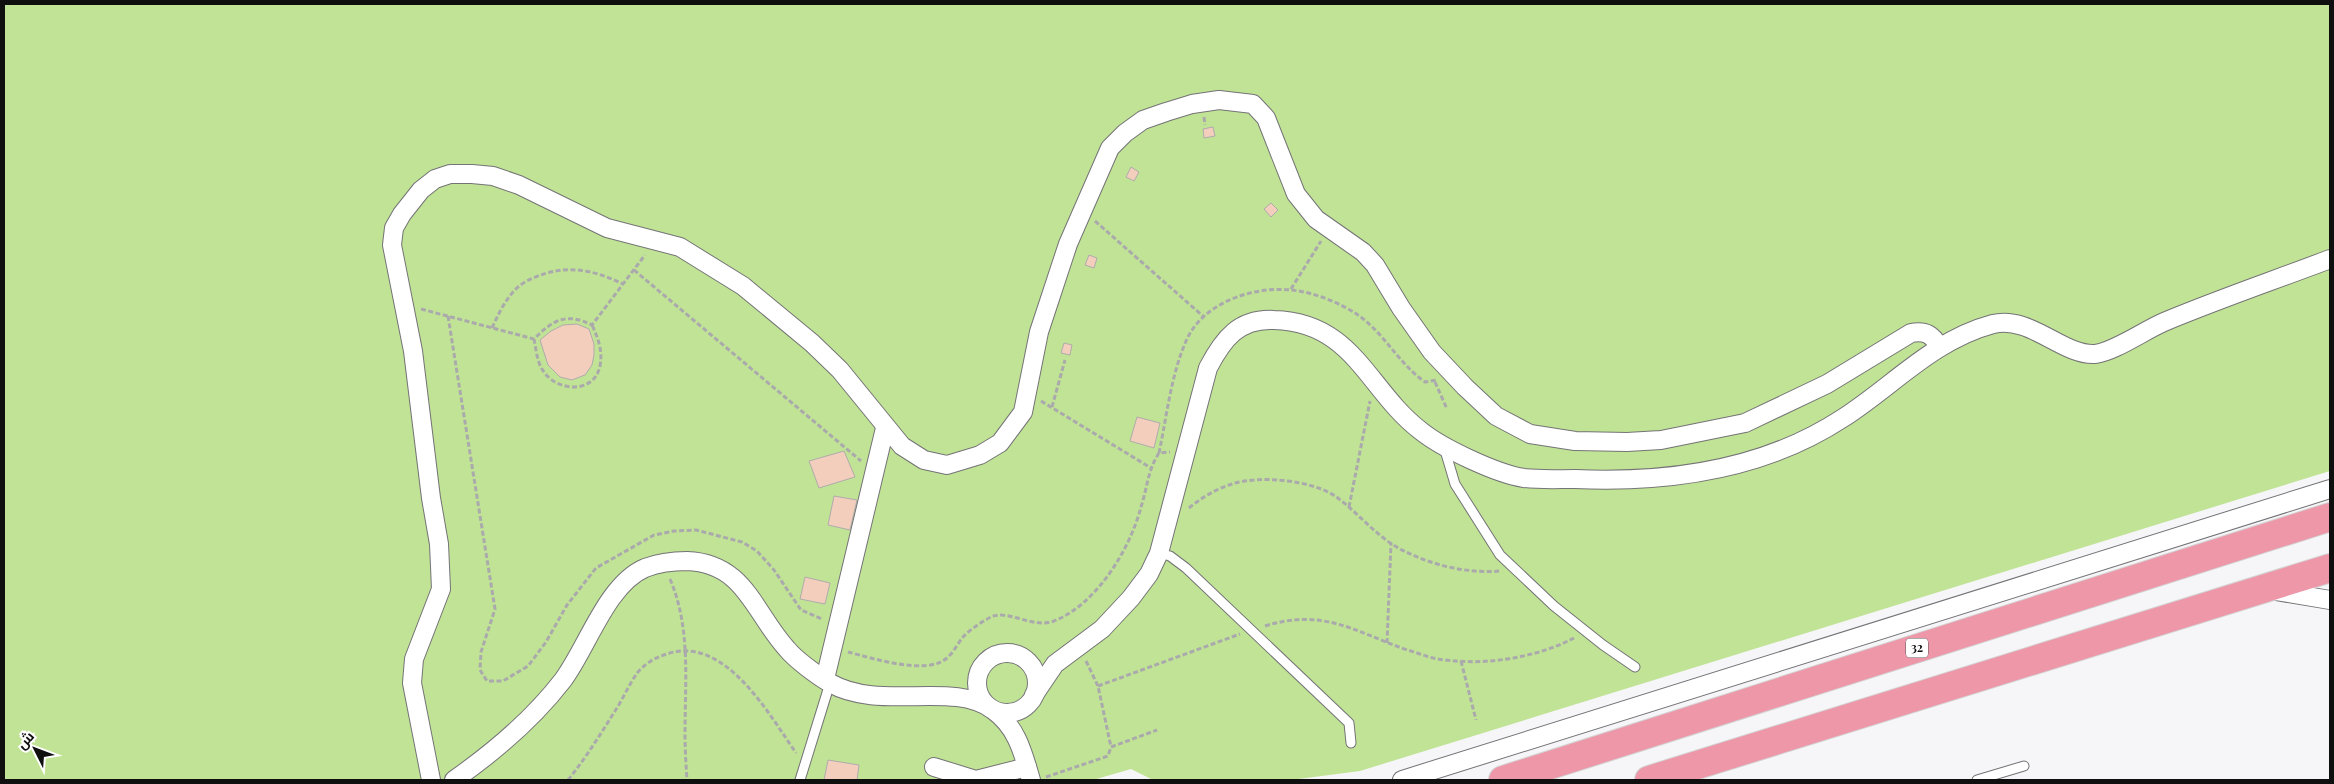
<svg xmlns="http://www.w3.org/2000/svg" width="2334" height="784" font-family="'Playfair Display',Cairo,serif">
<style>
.green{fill:#c1e396}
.building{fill:#f3cebd;stroke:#afacab}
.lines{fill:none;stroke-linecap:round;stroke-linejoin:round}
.lane-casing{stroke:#747376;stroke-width:11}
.street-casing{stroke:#747376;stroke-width:20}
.primary-casing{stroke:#d4d4d4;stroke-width:30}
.path{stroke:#aaaaac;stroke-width:3;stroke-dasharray:5 2.5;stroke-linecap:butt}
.lane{stroke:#fff;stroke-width:9}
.street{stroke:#fff;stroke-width:18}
.primary{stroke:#ed97a9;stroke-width:28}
.labels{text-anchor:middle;stroke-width:4.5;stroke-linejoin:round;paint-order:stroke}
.shield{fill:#fff;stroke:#575758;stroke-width:1}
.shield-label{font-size:12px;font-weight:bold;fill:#0f0f10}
</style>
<rect width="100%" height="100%" fill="#f6f6f8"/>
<!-- green -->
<path class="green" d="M4 4H2330V471L1360 771 1291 780H1153L1131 769 1093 780H4Z"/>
<!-- building -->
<g class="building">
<path d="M1213 127 1215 136 1204 138 1203 129Z"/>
<path d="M1131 167 1139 172 1134 181 1126 177Z"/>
<path d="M1271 203 1278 210 1271 217 1264 209Z"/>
<path d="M1089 255 1097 258 1094 268 1085 265Z"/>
<path d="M577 324 589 329 594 344V355L592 365 585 375 572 380 560 377 548 365 540 340 551 331 563 325Z"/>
<path d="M1064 343 1072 345 1070 355 1061 353Z"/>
<path d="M1137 417 1160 423 1154 448 1130 441Z"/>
<path d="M844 451 855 477 819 488 809 461Z"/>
<path d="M834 496 857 500 850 530 828 525Z"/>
<path d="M805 577 830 583 825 604 800 599Z"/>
<path d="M828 760 859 765 857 780H824Z"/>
</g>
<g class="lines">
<!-- lane casing -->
<g class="lane-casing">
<g id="lane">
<path d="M1444 447 1455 484 1500 555 1554 606 1603 645 1635 667"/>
<path d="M1159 553 1170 556 1186 568 1349 723 1351 743"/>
<path d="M800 780 830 683"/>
<path d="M1977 780 2024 766"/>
</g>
</g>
<!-- street casing -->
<g class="street-casing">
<g id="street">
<path d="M2270 590 2330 600"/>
<circle cx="1007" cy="683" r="30"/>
<path d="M825 679 885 428"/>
<path d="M1034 695 1055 664 1102 629 1131 598 1149 574 1159 553 1208 368C1223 339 1239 318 1274 320 1354 322 1368 391 1421 431 1442 448 1497 474 1524 478 1541 480 1558 479 1575 479 1667 483 1764 470 1843 418 1893 386 1933 340 1993 324 2030 315 2063 356 2095 354 2114 352 2145 330 2164 322 2219 299 2275 280 2330 259"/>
<path d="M934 767 976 780 1027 767"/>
<path d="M431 780 412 683 414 659 441 589 439 544 431 498 413 351 392 245 394 228 402 214 421 190 435 179 450 174H472L493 176 519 185 607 228 680 247 743 286 812 343 840 370 902 446 924 460 947 465 980 455 1000 443 1023 412 1039 332 1068 244 1110 148 1125 133 1143 120 1166 112 1192 104 1219 100 1253 104 1266 118 1296 194 1316 219 1363 252 1375 265 1401 308 1432 352 1465 387 1496 416 1530 434 1575 441 1627 442 1661 440 1745 423 1827 384 1911 333C1926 330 1932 335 1940 347"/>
<path d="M454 780C494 752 533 719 563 680 587 648 607 584 645 568 658 563 672 561 687 561 745 563 754 613 787 649 796 660 818 676 830 683 881 712 953 680 993 710 1017 727 1023 753 1031 780"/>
<path d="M1402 780 2330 489"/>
</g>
</g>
<!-- primary casing -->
<g class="primary-casing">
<g id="primary">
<path d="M1503 780 2330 517"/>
<path d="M1649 780 2330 568"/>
</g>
</g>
<!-- path -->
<g class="path">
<path d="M1204 117 1205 125"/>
<path d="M1095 221 1204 317"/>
<path d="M634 270 861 461"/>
<path d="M1291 289 1321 241"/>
<path d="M421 309 534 339C553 320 566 312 592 325L645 255"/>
<path d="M448 316 495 609 481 652 480 670 487 681H503L528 666 546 642 567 605 596 568 654 535 674 531 696 530 742 542 757 551 774 570 801 610 822 619"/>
<path d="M492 328C498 315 504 302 514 291 519 285 526 281 533 278 565 264 592 269 623 284"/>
<path d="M534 339C536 349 537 361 542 369 555 392 594 395 600 366 603 351 598 338 592 325"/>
<path d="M1435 382 1447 409"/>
<path d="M1041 401 1151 468"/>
<path d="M1052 407 1065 360"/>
<path d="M1159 453C1167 415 1171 374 1187 339 1204 302 1254 286 1291 290 1314 292 1340 303 1358 315 1385 334 1399 364 1425 382L1437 380"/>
<path d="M1349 507 1370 401"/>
<path d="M1189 508C1201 498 1216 489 1232 484 1259 475 1311 480 1335 496 1359 513 1377 538 1404 551 1432 565 1468 574 1500 571"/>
<path d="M670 579C691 628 685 681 685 734 685 749 686 765 687 780"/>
<path d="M1265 626C1323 608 1354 631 1407 650 1416 652 1424 656 1433 658 1478 667 1534 659 1574 638"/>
<path d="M1387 643 1391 543"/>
<path d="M848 652C872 658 926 676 947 658 954 652 958 643 963 637 971 629 981 622 991 617 1008 609 1033 629 1054 621 1097 604 1130 549 1141 507 1147 489 1148 469 1159 453L1170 452"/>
<path d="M1086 661 1098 686 1111 747"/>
<path d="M1461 661 1476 720"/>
<path d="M1098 686 1240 634"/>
<path d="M1046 777 1108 756 1111 747 1157 730"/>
<path d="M568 780C585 759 600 735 615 711 623 699 629 684 638 672 646 663 656 657 667 654 724 634 769 714 796 753"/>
</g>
<!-- lane -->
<use href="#lane" class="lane"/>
<!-- street -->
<use href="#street" class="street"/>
<!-- primary -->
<use href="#primary" class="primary"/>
</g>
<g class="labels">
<!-- shield labels -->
<rect class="shield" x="1906" y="638.5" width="22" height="19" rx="4"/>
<g class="shield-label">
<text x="1917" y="652">32</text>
</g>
</g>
<!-- border -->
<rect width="2334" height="784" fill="none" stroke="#0f0f10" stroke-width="10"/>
<!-- north arrow -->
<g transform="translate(35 749) rotate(312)" stroke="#ffffff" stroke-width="4" paint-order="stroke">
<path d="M0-4L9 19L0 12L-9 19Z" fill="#0f0f10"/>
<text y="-8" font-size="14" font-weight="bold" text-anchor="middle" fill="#0f0f10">ش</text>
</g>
</svg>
